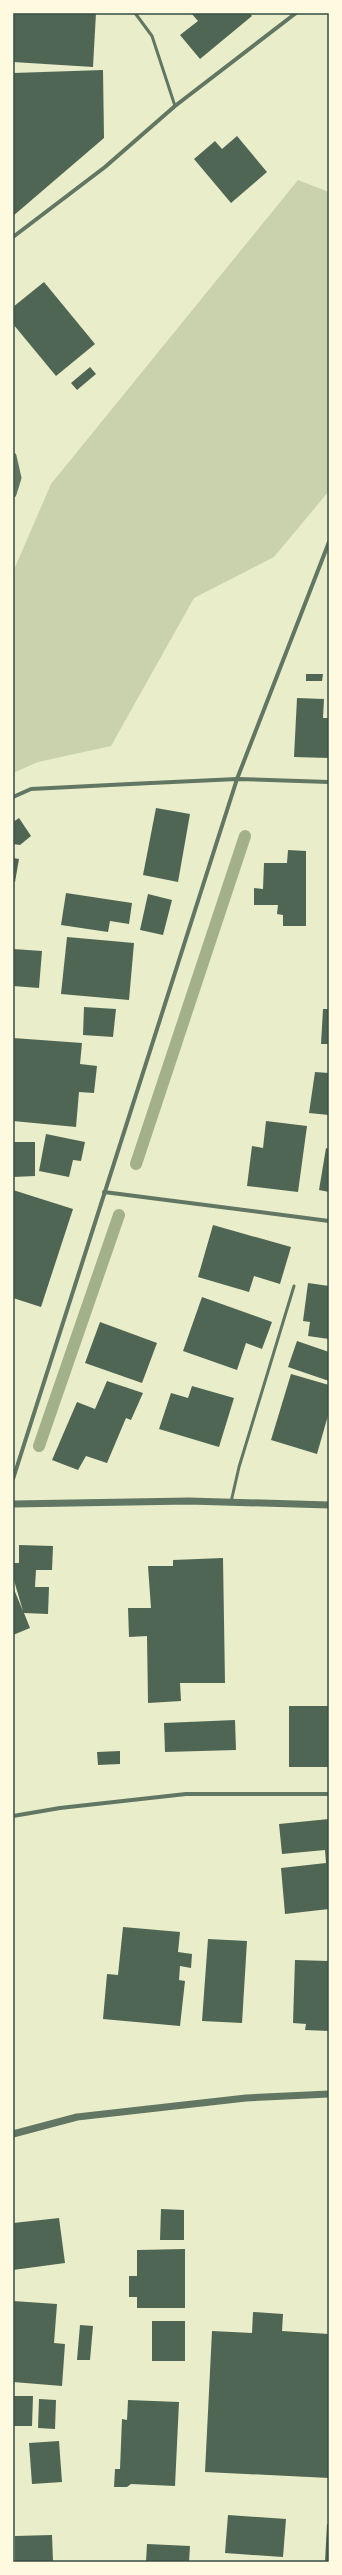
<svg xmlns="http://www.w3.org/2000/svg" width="342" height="2575" font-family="Manrope,sans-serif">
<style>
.green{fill:#cad2ad}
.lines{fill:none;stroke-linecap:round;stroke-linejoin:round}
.stream{stroke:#a3b18a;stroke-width:12}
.building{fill:#4f6655}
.service{stroke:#617663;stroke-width:3}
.minor{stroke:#617663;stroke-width:4}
.tertiary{stroke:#617663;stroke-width:7}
.neatline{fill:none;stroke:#344e41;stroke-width:1.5}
</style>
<rect width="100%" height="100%" fill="#e9edc9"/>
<!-- green -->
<path class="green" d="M298 180 329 192V491L274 557 194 598 111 746 38 762 13 773V572L51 484Z"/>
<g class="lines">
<!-- stream -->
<g class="stream">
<path d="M136 1164 245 836"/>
<path d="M39 1446 119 1215"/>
</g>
</g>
<!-- building -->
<g class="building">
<path d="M13 13H96L93 67 13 62Z"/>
<path d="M191 13H250L252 16 200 59 180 35 198 21Z"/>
<path d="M103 70 104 138 13 216V73Z"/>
<path d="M237 136 267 172 231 203 194 159 215 141 222 149Z"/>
<path d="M44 282 95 344 56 376 13 324V307Z"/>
<path d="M90 367 96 374 77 390 71 383Z"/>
<path d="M306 674H323L322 681H306Z"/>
<path d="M297 698 324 699 323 718H329V758L294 757Z"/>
<path d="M156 808 190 814 178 882 143 875Z"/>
<path d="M19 818 31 836 20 845 13 844V822Z"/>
<path d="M288 850 306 851V926H283V915L277 914 278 905H254V888L263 889 264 863H287Z"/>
<path d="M13 858 19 859 15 882H13Z"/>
<path d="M66 893 132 903 129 924 110 921 108 932 61 925Z"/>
<path d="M148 894 172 900 163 935 140 930Z"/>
<path d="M67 937 134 943 129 1000 61 994Z"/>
<path d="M13 949 42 951 39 988 13 986Z"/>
<path d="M84 1007 116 1009 113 1037 83 1035Z"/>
<path d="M323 1009H329V1044H321Z"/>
<path d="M13 1038 82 1043 80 1064 97 1066 94 1093 79 1092 76 1127 13 1121Z"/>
<path d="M315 1072 329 1073V1115L309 1113Z"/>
<path d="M266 1121 307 1126 298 1192 247 1186 252 1146 263 1148Z"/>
<path d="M46 1134 85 1142 81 1161 73 1160 69 1177 39 1171Z"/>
<path d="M13 1142H35V1176L13 1177Z"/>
<path d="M326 1148 329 1149V1192L319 1190Z"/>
<path d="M13 1190 73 1209 41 1307 13 1298Z"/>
<path d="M213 1225 291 1247 280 1284 254 1276 249 1292 198 1277Z"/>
<path d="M308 1283 329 1286V1339L308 1336 310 1322 303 1321Z"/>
<path d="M202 1297 272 1322 262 1349 246 1343 237 1370 183 1351Z"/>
<path d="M100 1322 157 1343 142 1383 85 1363Z"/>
<path d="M297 1341 329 1352V1381L288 1367Z"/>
<path d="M291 1374 329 1385V1412L317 1454 271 1440Z"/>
<path d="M107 1381 143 1393 131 1420 126 1418 107 1463 86 1456 78 1470 52 1460 77 1402 95 1409Z"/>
<path d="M192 1386 234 1398 219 1447 159 1429 171 1393 188 1398Z"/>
<path d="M19 1545 53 1546 52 1570H36L35 1587H49L48 1614 24 1613 30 1628 13 1635V1587L23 1611 13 1577V1563H19Z"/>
<path d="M223 1558 225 1683H180L181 1701 148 1703 147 1636 129 1637 128 1608H151L148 1566H173V1560Z"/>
<rect x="289" y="1706" width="40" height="61"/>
<path d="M235 1720 236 1750 165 1752 164 1723Z"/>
<path d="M120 1751V1764L98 1765 97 1752Z"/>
<path d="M329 1819V1909L285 1914 281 1868 326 1863 325 1850 282 1854 279 1824Z"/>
<path d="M123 1927 180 1932 178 1952 192 1954 191 1968 180 1966 179 1980 185 1981 180 2026 103 2019 107 1974 118 1975Z"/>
<path d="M208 1939 247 1941 242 2023 202 2021Z"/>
<path d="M295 1960 329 1961V2031L305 2030 306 2024 293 2023Z"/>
<path d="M161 2209 184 2210V2240H160Z"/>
<path d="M59 2218 65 2263 13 2270V2223Z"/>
<path d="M185 2249V2308H137V2297H129V2276H137V2250Z"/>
<path d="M13 2301 57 2304 54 2343 65 2344 62 2386 13 2382Z"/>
<path d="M253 2312 283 2314 282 2331 329 2334V2478L205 2472 212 2331 252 2333Z"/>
<rect x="152" y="2321" width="33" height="40"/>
<path d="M80 2325 93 2326 90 2360H77Z"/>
<path d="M13 2396H33L32 2426H13Z"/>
<path d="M39 2399 56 2400 55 2429 38 2428Z"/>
<path d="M128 2400 179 2402 175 2486 131 2484 127 2487H114L115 2469H120L122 2419 127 2420Z"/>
<path d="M59 2441 62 2482 32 2484 29 2443Z"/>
<path d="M228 2515 286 2519 283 2557 225 2553Z"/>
<path d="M327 2524H329V2562H325Z"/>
<path d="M52 2535 53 2562H15V2536Z"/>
<path d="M147 2544 190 2546 189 2562H146Z"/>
</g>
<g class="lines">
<!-- service -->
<g class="service">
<path d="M135 13 152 36 175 106"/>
<path d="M231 1502 239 1467 294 1286"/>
</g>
<!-- minor -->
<g class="minor">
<path d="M13 237 105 167 175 106 296 13"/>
<path d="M13 797 31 789 130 784 237 779 329 782"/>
<path d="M104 1192 329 1221"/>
<path d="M13 1479 237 779 329 542"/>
<path d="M13 1816 60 1808 186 1794H329"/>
</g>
<!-- tertiary -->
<g class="tertiary">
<path d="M13 456 18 478 13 494"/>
<path d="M13 1504 189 1501 329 1505"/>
<path d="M13 2134 77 2117 246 2098 329 2094"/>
</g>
</g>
<!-- border -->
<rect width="342" height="2575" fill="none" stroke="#fefae0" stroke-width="28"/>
<rect x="14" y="14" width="314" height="2547" class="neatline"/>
</svg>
